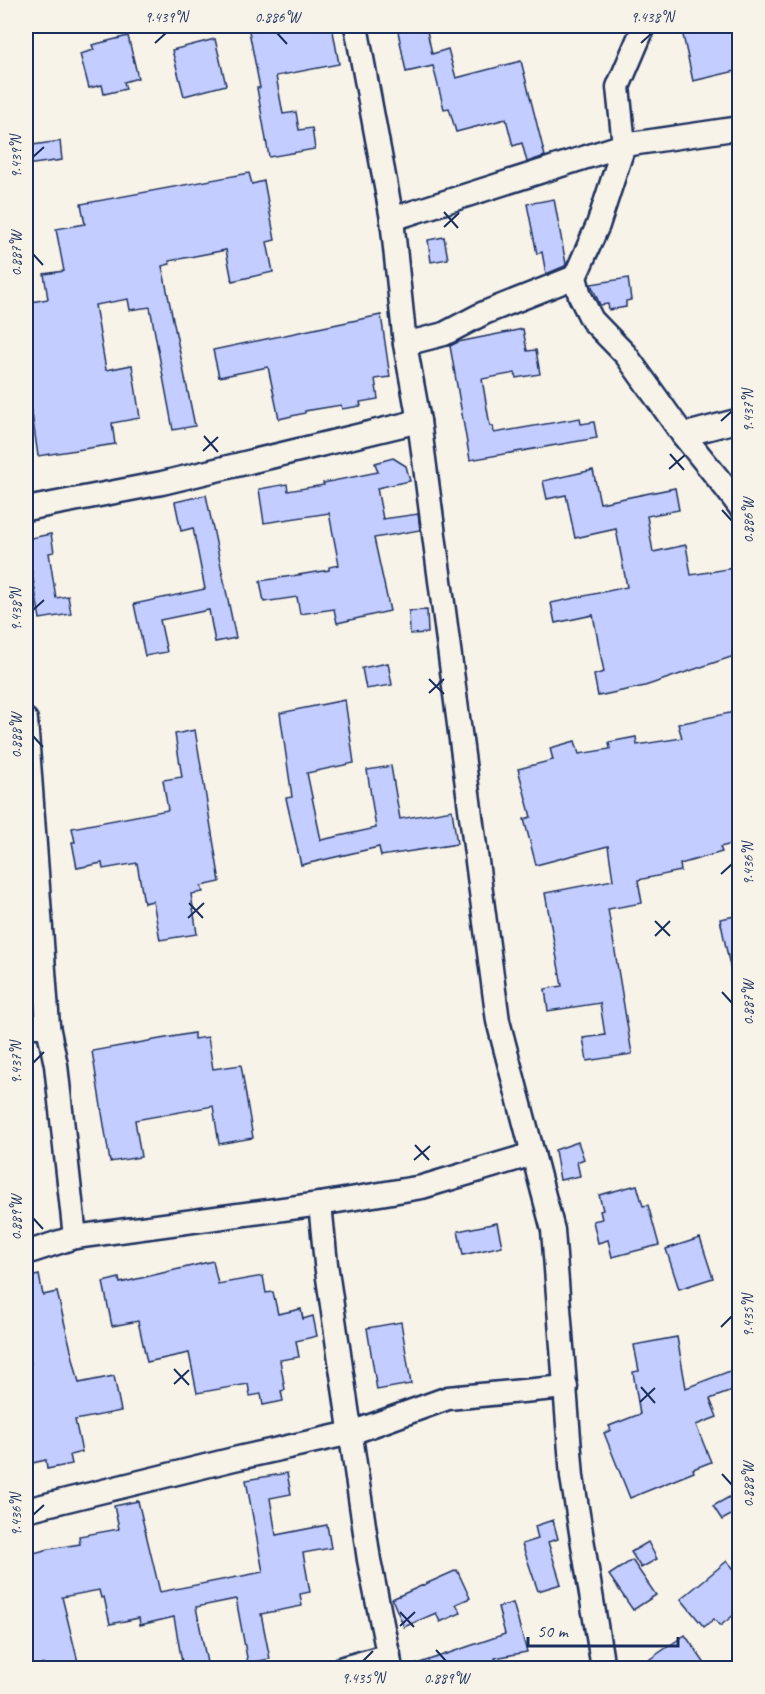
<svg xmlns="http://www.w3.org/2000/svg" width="765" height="1694" font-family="Caveat,sans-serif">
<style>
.building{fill:#c3cdff;stroke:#1b2f5e;stroke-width:1.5}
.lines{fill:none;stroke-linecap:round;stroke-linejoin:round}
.minor-casing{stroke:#1b2f5e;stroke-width:27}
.minor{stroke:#f7f3e8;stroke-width:22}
.ticks{fill:none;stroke:#1b2f5e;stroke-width:2}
.neatline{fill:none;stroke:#1b2f5e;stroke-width:2}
.ticks-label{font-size:15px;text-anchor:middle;fill:#1b2f5e}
</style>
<rect width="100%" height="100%" fill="#f7f3e8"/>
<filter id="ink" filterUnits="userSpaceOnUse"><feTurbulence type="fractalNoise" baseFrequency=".0167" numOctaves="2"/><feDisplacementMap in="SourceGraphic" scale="12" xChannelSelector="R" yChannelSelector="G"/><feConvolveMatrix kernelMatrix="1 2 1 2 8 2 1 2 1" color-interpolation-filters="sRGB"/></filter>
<g filter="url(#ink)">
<!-- building -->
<g class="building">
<path d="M248 26H332L339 64 276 76 283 114 296 112 299 130 312 128 315 149 269 157 257 88H260Z"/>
<path d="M397 26H426L432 54 448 49 456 78 521 61 545 156 527 162 522 143 513 146 506 119 456 132 449 108 444 109 433 66 406 72Z"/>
<path d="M681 26H740V70L693 81Z"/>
<path d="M128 36 138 78 124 82 126 89 104 94 102 85 89 88 80 54 94 50 92 45Z"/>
<path d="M215 39 226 85 184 96 172 50Z"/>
<path d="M60 141 62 160 26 165V146Z"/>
<path d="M249 173 252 184 264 181 275 240 267 242 273 272 232 281 226 250 169 261 170 264 162 266 195 426 173 430 150 307 130 310 128 299 95 305 106 370 132 365 140 418 112 423 115 444 38 456 26 371V303L48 299 44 274 64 271 56 229 85 224 81 204Z"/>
<path d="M554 199 566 264 565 266 546 274 542 252 537 254 527 204Z"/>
<path d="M444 237 448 259 431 262 428 240Z"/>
<path d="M628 278 631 300 626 301V307L609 310 608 304 600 305 591 284Z"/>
<path d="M381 315 390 377 375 379 378 399 360 402 361 406 342 409 341 405 305 411V413L279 419 268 367 219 377 213 350Z"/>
<path d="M523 329 527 351 536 350 540 374 516 378 515 373 482 379 490 426H493L494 433 580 418 581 424 594 422 597 438 470 460 450 346 458 342Z"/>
<path d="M393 458 406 466 410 481 377 488 383 519 418 514 420 530 374 538 390 611 337 623 334 609 300 614 297 597 264 602 260 581 329 570V567L339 565 329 513 264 523 259 489 287 484 288 491 324 485 323 483 378 472 375 463Z"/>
<path d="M593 470 600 503 675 488 679 510 647 516 653 552 686 545 691 575 740 567V654L645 686 598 696 594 675 604 672 593 615 555 623 551 603 627 587 616 529 575 538 566 495 547 499 543 481Z"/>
<path d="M206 495 236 638 215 642 209 610 160 620 167 652 145 656 134 604 205 589 193 528 181 531 175 502Z"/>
<path d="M51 534 54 552 49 553 56 598 68 596 71 614 40 619 26 539Z"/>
<path d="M427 610 428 633 410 634 409 611Z"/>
<path d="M388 663 392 685 366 689 362 668Z"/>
<path d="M345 700 354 763 307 773 321 840 376 828 367 770 391 766 400 819 452 810 457 844 381 856 379 847 301 865 286 798 292 797 280 713Z"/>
<path d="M734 712 740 727V842L720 847 722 852 680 864 681 871 638 880 642 903 608 909 632 1054 587 1061 583 1038 605 1035 600 1003 548 1011 545 989 562 986 545 893 613 880 608 846 536 865 524 819 531 817 518 769 553 760 550 748 575 741 579 754 610 749 609 742 636 737 637 745 682 738 678 724Z"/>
<path d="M195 730 220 882 201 886 203 892 191 894 197 934 160 940 153 901 144 903 137 863 103 869 102 863 77 868 72 842H75L72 828 168 810 163 780 182 777 175 734Z"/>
<path d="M740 915V975L732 976 720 919Z"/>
<path d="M194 1033V1039L208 1037 213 1069 241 1065 253 1138 219 1144 213 1106 135 1120 141 1157 110 1162 92 1051Z"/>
<path d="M578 1142 584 1159 577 1162 580 1176 560 1180 555 1150Z"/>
<path d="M637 1185 643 1206 648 1205 659 1245 612 1257 608 1240 598 1243 593 1221 602 1219 600 1211 603 1210 599 1195Z"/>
<path d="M497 1223 502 1246 463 1255 458 1231Z"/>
<path d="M700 1238 713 1278 679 1289 666 1249Z"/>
<path d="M213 1261 218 1284 263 1276 266 1293 273 1292 278 1314 301 1309 303 1319 313 1316 317 1336 296 1341 299 1357 280 1360 285 1390 281 1391 283 1401 263 1405 261 1394 250 1396 248 1384 197 1393 189 1353 147 1362 138 1321 112 1326 103 1282 119 1278 120 1283Z"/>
<path d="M39 1275 43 1295 57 1292 79 1383 114 1376 121 1411 75 1420 82 1452 70 1455 72 1464 47 1469 46 1460 28 1464 26 1454V1365L31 1364 26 1341V1278Z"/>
<path d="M401 1322 411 1384 377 1390 367 1328Z"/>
<path d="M677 1337 686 1388 740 1367V1388L710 1399 717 1417 696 1425 711 1462 693 1469 694 1472 630 1498 604 1433 611 1430 609 1426 640 1414 633 1372 639 1371 634 1345Z"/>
<path d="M287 1473 291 1494 270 1498 276 1535 327 1525 331 1548 303 1553 310 1592 300 1594 302 1606 261 1614 270 1659 248 1663 236 1599 196 1607 208 1668H183L174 1617 140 1625 139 1618 110 1624 104 1597 101 1598 99 1590 62 1597 79 1666 70 1668H44L43 1664 28 1668 26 1658V1555L49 1549 80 1544 79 1536 119 1529 114 1506 138 1501 160 1592 263 1572 246 1480Z"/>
<path d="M740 1491V1510L722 1520 713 1506Z"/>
<path d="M553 1520 558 1539 548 1542 561 1584 538 1591 522 1544 538 1539 535 1526Z"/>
<path d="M648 1542 657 1559 641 1568 631 1552Z"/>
<path d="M632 1560 656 1595 633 1610 609 1575Z"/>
<path d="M727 1561 740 1576V1610L720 1626 714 1619 704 1627 681 1599Z"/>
<path d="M457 1570 470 1598 456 1604 461 1613 440 1622 436 1613 404 1627 392 1599Z"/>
<path d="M513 1603 527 1652 495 1658 497 1664 485 1668H412L411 1666 505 1634 498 1607Z"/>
<path d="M685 1635 708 1668H637Z"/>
</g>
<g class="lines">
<!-- minor casing -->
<g class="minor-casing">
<g id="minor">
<path d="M356 26 392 219 405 344 419 421 498 1021 553 1230 572 1477 603 1668"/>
<path d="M644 26 618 87 624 145 598 225 575 277 580 296 592 320 626 355 683 435 725 487 740 507"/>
<path d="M392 219 624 145 740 128"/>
<path d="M405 344 444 334 484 313 575 277"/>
<path d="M683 435 740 420"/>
<path d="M26 509 162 483 419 421"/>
<path d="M26 720 48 1026 56 1065 75 1237"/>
<path d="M26 1026H48"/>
<path d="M320 1204 326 1264 369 1560 391 1668"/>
<path d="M26 1253 75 1237 320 1204 422 1187 533 1154"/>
<path d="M26 1510 234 1459 351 1433 448 1398 566 1387"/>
<path d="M343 1668 389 1655"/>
</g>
</g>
<!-- minor -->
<use href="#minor" class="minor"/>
</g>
</g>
<!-- ticks -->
<path class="ticks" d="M277 33 287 44M155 43 166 33M641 43 652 33M33 157 44 147M444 212 458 228M444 227 459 213M33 254 43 265M721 421 732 411M204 436 218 452M203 451 218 437M670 454 684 470M669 469 685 455M722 510 732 521M33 610 44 600M429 679 444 694M429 693 444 679M33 736 43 747M721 874 732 864M189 903 203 918M188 918 204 903M655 921 670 936M655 936 670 921M722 992 732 1003M33 1063 44 1052M415 1145 429 1160M414 1160 430 1146M33 1218 43 1229M721 1327 732 1316M174 1369 189 1385M174 1384 189 1370M641 1387 655 1403M640 1402 655 1388M722 1474 732 1485M33 1515 44 1505M400 1612 414 1627M400 1626 415 1612M436 1650 446 1661M363 1661 373 1651"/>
<!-- margin -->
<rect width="765" height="1694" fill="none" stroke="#f7f3e8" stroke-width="66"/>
<!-- scale -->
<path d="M528 1637v9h150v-9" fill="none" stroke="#1b2f5e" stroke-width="3"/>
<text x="537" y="1637" font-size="18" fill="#1b2f5e" stroke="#f7f3e8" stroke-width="4.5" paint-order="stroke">50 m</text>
<rect x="33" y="33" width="699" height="1628" class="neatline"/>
<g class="ticks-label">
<text x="166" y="22">9.439°N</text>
<text x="277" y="22">0.886°W</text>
<text x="652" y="22">9.438°N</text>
<text transform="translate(16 157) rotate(-90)" y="5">9.439°N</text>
<text transform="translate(16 254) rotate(-90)" y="5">0.887°W</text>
<text transform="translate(748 411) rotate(-90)" y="5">9.437°N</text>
<text transform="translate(748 521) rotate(-90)" y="5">0.886°W</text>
<text transform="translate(16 610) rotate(-90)" y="5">9.438°N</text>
<text transform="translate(16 736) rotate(-90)" y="5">0.888°W</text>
<text transform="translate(748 864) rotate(-90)" y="5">9.436°N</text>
<text transform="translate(748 1003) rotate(-90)" y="5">0.887°W</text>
<text transform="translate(16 1063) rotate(-90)" y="5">9.437°N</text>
<text transform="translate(16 1218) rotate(-90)" y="5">0.889°W</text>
<text transform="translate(748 1316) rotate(-90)" y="5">9.435°N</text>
<text transform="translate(748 1485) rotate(-90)" y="5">0.888°W</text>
<text transform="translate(16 1515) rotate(-90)" y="5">9.436°N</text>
<text x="363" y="1683">9.435°N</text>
<text x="446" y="1683">0.889°W</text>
</g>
</svg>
